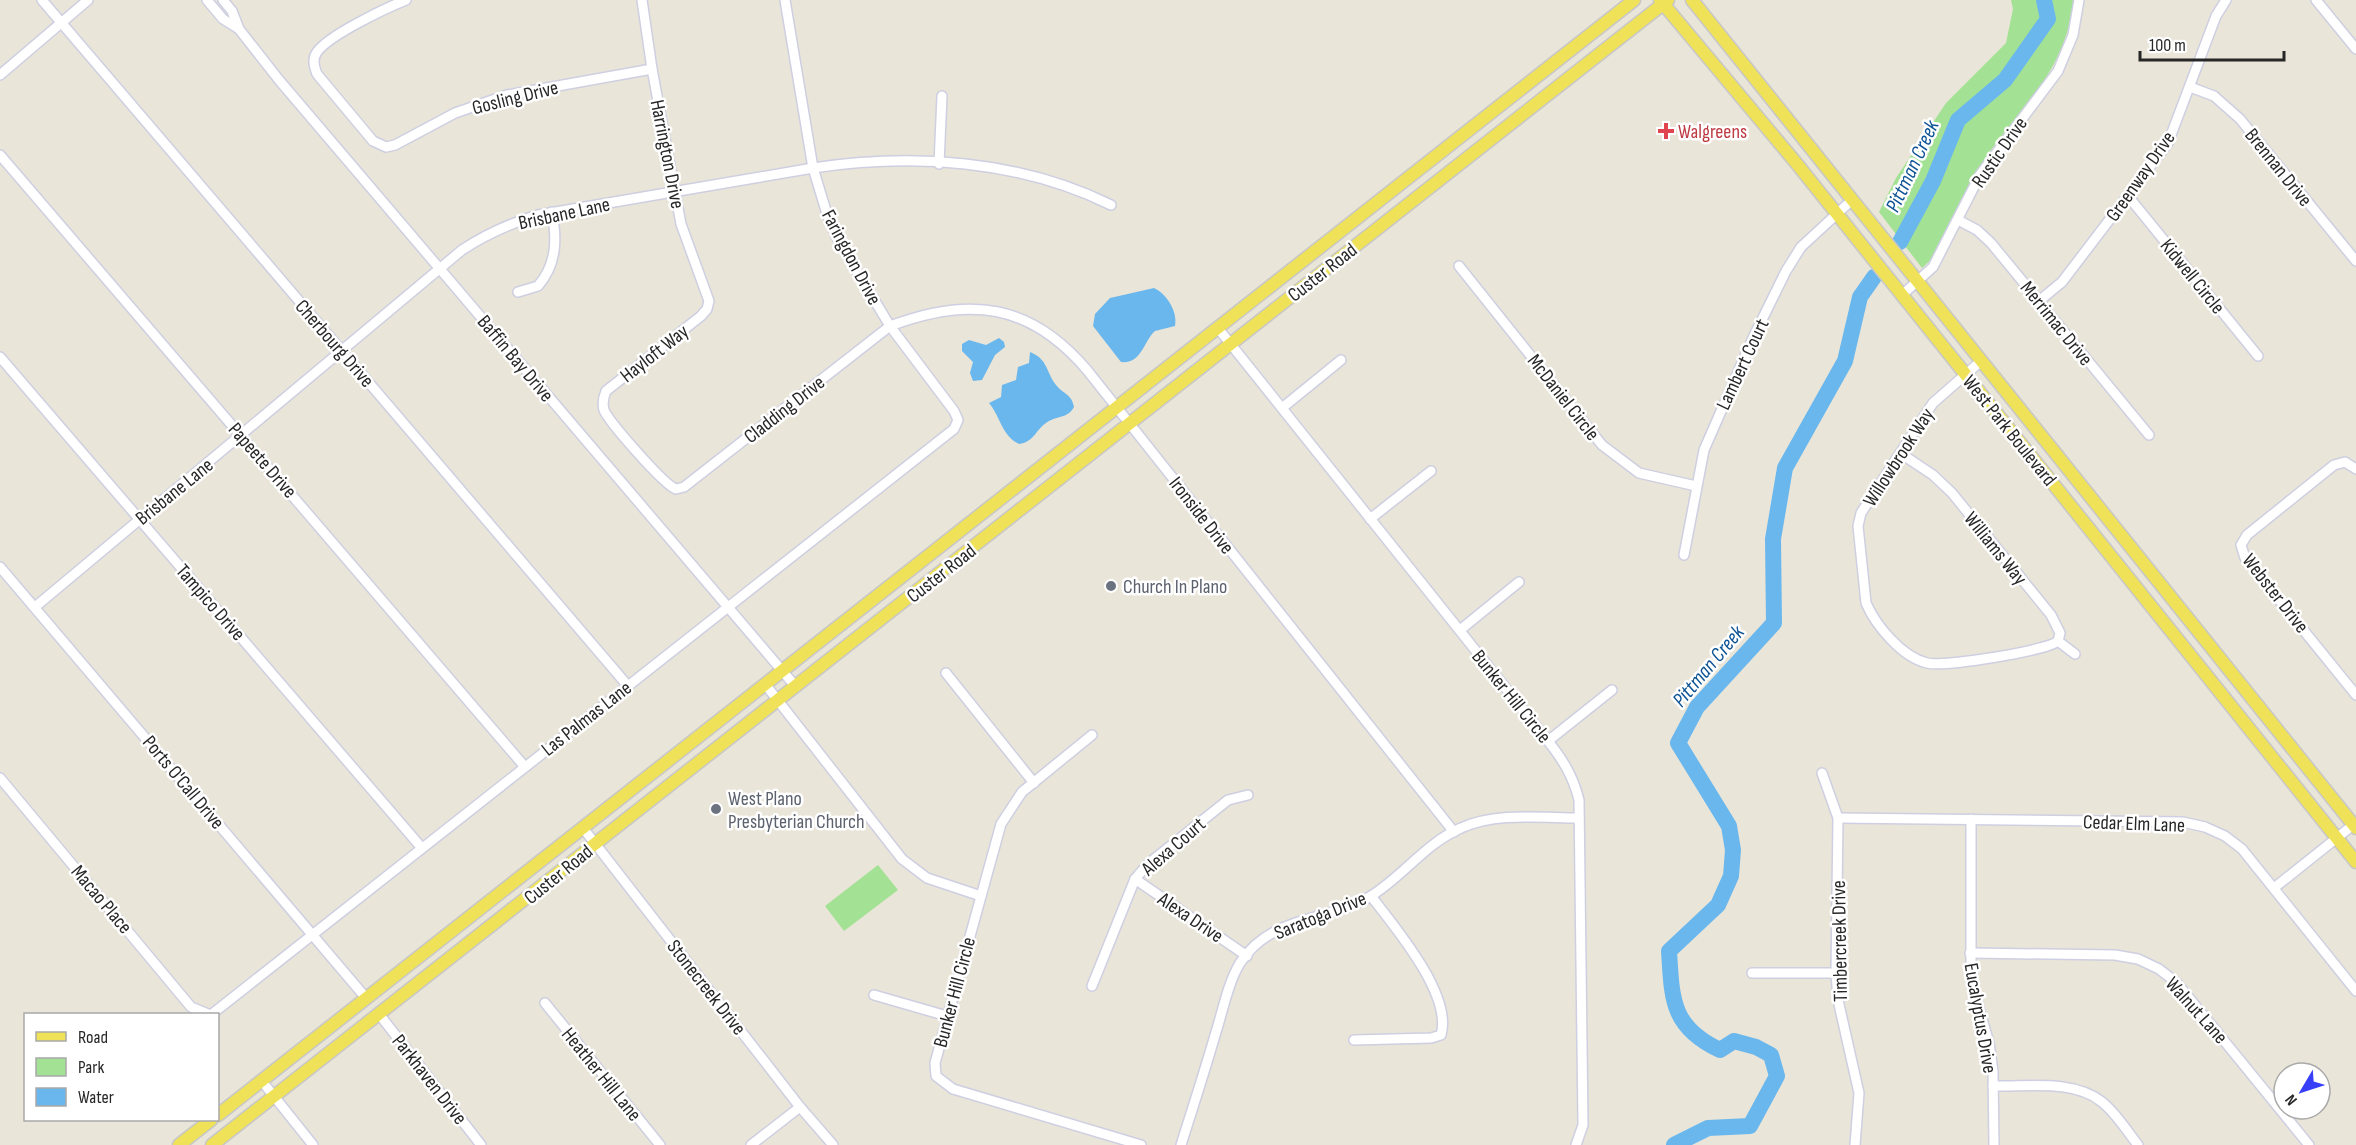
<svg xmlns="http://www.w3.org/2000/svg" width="2356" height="1145" font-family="'Sofia Sans Condensed',sans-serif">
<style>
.green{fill:#a3e194}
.water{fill:#6ab7ed}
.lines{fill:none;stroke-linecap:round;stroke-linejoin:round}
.river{stroke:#6ab7ed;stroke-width:16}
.minor-casing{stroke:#cecfe1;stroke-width:12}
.major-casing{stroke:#c7c7c7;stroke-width:15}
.minor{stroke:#fff;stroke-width:9}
.major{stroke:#efe258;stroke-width:12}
.health-dot{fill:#e0444e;stroke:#fff;stroke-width:2}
.worship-dot{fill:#6b7280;stroke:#fff;stroke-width:2}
.labels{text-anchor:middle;stroke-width:5;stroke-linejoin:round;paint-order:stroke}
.street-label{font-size:20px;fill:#272727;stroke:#fff}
.health-label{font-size:20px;fill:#be3a42;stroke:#fff;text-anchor:start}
.worship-label{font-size:20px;fill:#5b616d;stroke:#fff;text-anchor:start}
.water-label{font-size:21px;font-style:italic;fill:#0d5395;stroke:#fff}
</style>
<rect width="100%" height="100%" fill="#eae5d9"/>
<!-- green -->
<g class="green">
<path d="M2011 0H2074C2063 82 2015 108 1976 173 1958 202 1949 246 1922 268L1879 212 1896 178 1946 103 2006 43 2013 9Z"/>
<path d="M878 865 898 890 844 931 825 906Z"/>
</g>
<!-- water -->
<g class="water">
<path d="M1154 288C1167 294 1178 312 1175 326L1155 331C1143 342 1142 364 1121 362L1093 326 1095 314 1110 298Z"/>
<path d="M999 338 1004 342 1005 347 995 355 982 380 973 381 970 373 973 362 962 351V344L969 340 986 345Z"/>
<path d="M1030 352C1048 359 1046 372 1056 385 1063 394 1072 394 1074 407 1068 418 1058 416 1049 421 1036 428 1035 442 1019 444 1002 436 1000 416 989 403L1001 397 1002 385 1016 380 1018 367 1029 363Z"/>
</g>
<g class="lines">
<!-- river -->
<g class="river">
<path d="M1900 242 1933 181 1958 120 2005 80 2048 19 2044 0"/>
<path d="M1674 1145 1708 1128 1750 1126 1777 1076 1771 1055 1756 1047 1734 1041 1720 1050C1671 1027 1672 999 1669 951L1718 905 1731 876 1733 850 1729 826 1678 743 1697 707 1774 623 1773 539 1785 468 1845 361 1860 297 1874 277"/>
</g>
<!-- minor casing -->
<g class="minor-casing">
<g id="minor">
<path d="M42 0 628 686"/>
<path d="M207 0 223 19 239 29"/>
<path d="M223 0 232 11 239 29 279 80 796 687"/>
<path d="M406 0C386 8 329 35 317 52 312 59 314 66 317 74L373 141 386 147 395 145 455 113 507 95 652 69"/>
<path d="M642 0 652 69 681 224 709 301 707 309 701 316 606 391C603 398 602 403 604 410 609 422 664 485 676 489L684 487 890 326C969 296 1030 303 1087 370L1454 832"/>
<path d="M2316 0 2356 49"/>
<path d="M0 75 88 0"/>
<path d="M2190 87 2214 96 2240 119 2356 261"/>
<path d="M0 155 525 767"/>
<path d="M939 164 942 96"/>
<path d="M2128 196 2258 356"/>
<path d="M1958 220 1977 230 1991 243 2149 435"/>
<path d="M1459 266 1602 445 1639 473 1696 486"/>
<path d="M518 292 538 286C557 264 557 239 552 212"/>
<path d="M1902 295 1933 267 1980 175 2058 71 2073 35 2079 0"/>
<path d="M2039 301 2062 282 2168 143 2216 16 2226 0"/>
<path d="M1217 327 1548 741C1563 760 1573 776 1579 800L1583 1125 1576 1145"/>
<path d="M0 357 421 847"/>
<path d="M1981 361 1933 403 1861 513 1858 526 1866 603C1876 626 1902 657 1927 663 1944 667 2047 651 2058 641"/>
<path d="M1282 408 1341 360"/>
<path d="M1900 453 1933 475 1952 493 2051 615 2060 633 2058 641"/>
<path d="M2356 469 2345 462 2334 465 2247 535 2241 545 2245 558 2356 695"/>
<path d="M1370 519 1431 471"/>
<path d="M1684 555 1704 450 1753 338 1786 271 1801 247 1852 200"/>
<path d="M0 567 366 998"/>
<path d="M35 607 462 250C486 234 511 223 538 215L813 168C913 153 1020 160 1111 205"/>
<path d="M1460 630 1519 582"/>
<path d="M2058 641 2075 654"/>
<path d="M946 673 1034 783"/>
<path d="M765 684 902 859 927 878 981 896"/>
<path d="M1092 735 1022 792 1001 824 935 1063 936 1076 953 1089 1141 1145"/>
<path d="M1548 741 1612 690"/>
<path d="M1822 773 1838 818 1836 973 1838 1000 1859 1093 1855 1145"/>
<path d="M0 778 191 1007 208 1014"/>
<path d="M1838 818 2183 822 2205 827 2225 836 2242 849 2356 991"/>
<path d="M1971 819V981L1989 1043 1993 1071 1994 1145"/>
<path d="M583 828 800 1107 833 1145"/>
<path d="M1135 879 1247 956"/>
<path d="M2274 888 2353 825"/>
<path d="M1970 953 2115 955 2138 959 2159 969 2177 983 2309 1145"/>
<path d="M1752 973H1836"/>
<path d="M1092 986 1135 879 1148 864 1228 800 1248 795"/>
<path d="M874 995 947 1016"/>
<path d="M545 1003 660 1145"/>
<path d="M212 1014 954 429 958 420 954 411 890 326 837 238 827 214 813 168 785 0"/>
<path d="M379 1014 481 1145"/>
<path d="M1354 1040 1431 1038 1441 1035C1453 995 1394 926 1371 896"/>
<path d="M261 1080 313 1145"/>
<path d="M1993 1086C2027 1087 2074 1079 2102 1102 2116 1113 2127 1131 2138 1145"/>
<path d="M751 1145 800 1107"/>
<path d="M1181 1145C1193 1107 1205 1070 1216 1032 1223 1010 1228 983 1240 963 1272 914 1326 923 1371 896 1403 876 1426 843 1461 828 1496 812 1542 818 1579 818"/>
</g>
</g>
<!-- major casing -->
<g class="major-casing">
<g id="major">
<path d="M1660 0 1797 164 2356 862"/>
<path d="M1692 0 2356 828"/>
<path d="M218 1115 1634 0"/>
<path d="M179 1145 211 1120"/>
<path d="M212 1145 1668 0"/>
</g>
</g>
<!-- minor -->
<use href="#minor" class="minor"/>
<!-- major -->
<use href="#major" class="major"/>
</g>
<!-- markers -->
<path class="health-dot" d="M1663 122h6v6h6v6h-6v6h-6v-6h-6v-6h6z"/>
<g class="worship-dot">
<circle cx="1111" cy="586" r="6"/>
<circle cx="716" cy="809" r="6"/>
</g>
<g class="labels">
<!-- street labels -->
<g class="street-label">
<text transform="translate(515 97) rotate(-14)" y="7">Gosling Drive</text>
<text transform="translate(1999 152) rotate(-55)" y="7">Rustic Drive</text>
<text transform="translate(668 154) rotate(79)" y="7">Harrington Drive</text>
<text transform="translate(2279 167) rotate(51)" y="7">Brennan Drive</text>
<text transform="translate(2140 176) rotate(-55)" y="7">Greenway Drive</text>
<text transform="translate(564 213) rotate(-12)" y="7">Brisbane Lane</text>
<text transform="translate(852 257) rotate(62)" y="7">Faringdon Drive</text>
<text transform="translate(1322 272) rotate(-38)" y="7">Custer Road</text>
<text transform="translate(2193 276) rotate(51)" y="7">Kidwell Circle</text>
<text transform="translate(2057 323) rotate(51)" y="7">Merrimac Drive</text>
<text transform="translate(335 343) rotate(49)" y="7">Cherbourg Drive</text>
<text transform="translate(654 353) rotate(-38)" y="7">Hayloft Way</text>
<text transform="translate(516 358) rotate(50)" y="7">Baffin Bay Drive</text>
<text transform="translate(1742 364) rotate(-65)" y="7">Lambert Court</text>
<text transform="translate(1564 397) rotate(52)" y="7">McDaniel Circle</text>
<text transform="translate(784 409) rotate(-38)" y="7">Cladding Drive</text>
<text transform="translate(2010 430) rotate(51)" y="7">West Park Boulevard</text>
<text transform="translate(1898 457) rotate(-57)" y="7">Willowbrook Way</text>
<text transform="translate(263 460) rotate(49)" y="7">Papeete Drive</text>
<text transform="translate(174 491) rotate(-39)" y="7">Brisbane Lane</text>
<text transform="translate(1202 515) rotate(52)" y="7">Ironside Drive</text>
<text transform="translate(1996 548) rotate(51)" y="7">Williams Way</text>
<text transform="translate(941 573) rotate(-38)" y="7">Custer Road</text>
<text transform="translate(2276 593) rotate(52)" y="7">Webster Drive</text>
<text transform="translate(211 602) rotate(49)" y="7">Tampico Drive</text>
<text transform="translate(1512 696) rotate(51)" y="7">Bunker Hill Circle</text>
<text transform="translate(586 718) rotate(-38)" y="7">Las Palmas Lane</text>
<text transform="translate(184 782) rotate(50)" y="7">Ports O'Call Drive</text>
<text transform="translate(2134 823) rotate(2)" y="7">Cedar Elm Lane</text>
<text transform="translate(1173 846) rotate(-41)" y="7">Alexa Court</text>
<text transform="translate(558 874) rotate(-39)" y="7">Custer Road</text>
<text transform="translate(102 899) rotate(50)" y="7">Macao Place</text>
<text transform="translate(1320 915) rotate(-22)" y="7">Saratoga Drive</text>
<text transform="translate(1191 917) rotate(34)" y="7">Alexa Drive</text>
<text transform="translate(1839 941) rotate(-91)" y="7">Timbercreek Drive</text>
<text transform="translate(707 987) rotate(52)" y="7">Stonecreek Drive</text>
<text transform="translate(954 992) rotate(-75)" y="7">Bunker Hill Circle</text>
<text transform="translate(2197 1010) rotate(48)" y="7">Walnut Lane</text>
<text transform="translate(1981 1018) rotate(80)" y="7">Eucalyptus Drive</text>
<text transform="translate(602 1074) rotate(51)" y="7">Heather Hill Lane</text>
<text transform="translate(430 1079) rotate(52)" y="7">Parkhaven Drive</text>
</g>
<!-- health labels -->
<g class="health-label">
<text x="1678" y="138">Walgreens</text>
</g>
<!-- worship labels -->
<g class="worship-label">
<text x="1123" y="593">Church In Plano</text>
<text x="728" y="805">West Plano<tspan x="728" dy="23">Presbyterian Church</tspan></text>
</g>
<!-- water labels -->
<g class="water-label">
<text transform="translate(1912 166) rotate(-65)" y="7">Pittman Creek</text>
<text transform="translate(1708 666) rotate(-50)" y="7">Pittman Creek</text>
</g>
</g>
<!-- legend -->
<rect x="24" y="1013" width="195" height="108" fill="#ffffff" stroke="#a9a9a9" stroke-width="1.5"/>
<rect x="36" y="1032" width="30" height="9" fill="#efe258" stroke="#a9a9a9" stroke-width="1.5"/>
<text x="78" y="1043" font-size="18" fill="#272727">Road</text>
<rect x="36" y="1058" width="30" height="18" fill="#a3e194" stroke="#a9a9a9" stroke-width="1.5"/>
<text x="78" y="1073" font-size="18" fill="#272727">Park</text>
<rect x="36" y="1088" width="30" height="18" fill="#6ab7ed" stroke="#a9a9a9" stroke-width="1.5"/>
<text x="78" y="1103" font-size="18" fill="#272727">Water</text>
<!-- north arrow -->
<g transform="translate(2302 1091) rotate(231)"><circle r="28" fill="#ffffff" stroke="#a9a9a9" stroke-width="1.5"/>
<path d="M0-4.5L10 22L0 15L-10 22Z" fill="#373ff9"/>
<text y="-9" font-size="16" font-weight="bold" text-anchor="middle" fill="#272727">N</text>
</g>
<!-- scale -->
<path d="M2140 51v9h144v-9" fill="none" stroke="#272727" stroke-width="3"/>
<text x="2149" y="51" font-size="18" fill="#272727" stroke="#ffffff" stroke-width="4.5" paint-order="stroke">100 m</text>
</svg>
